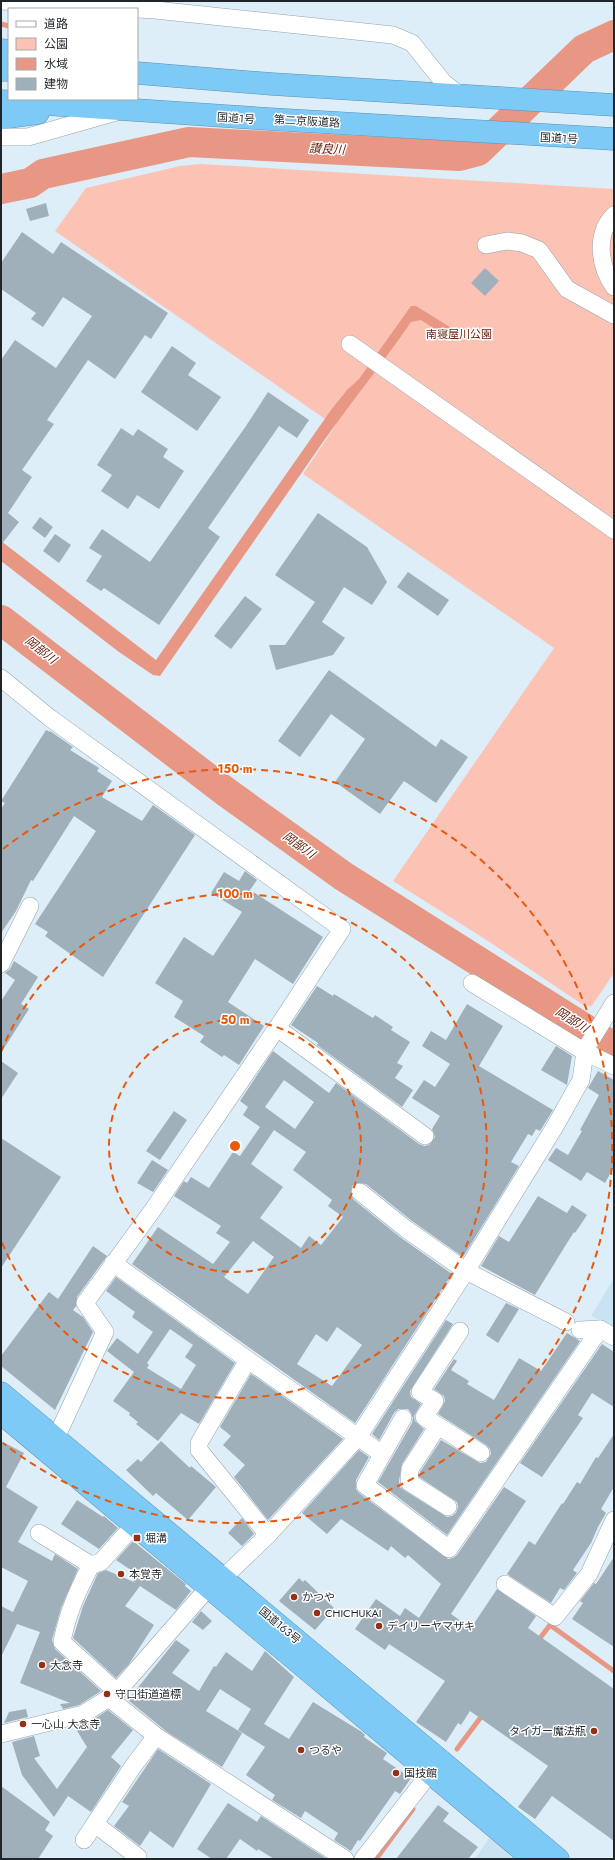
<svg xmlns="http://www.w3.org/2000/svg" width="615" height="1860" font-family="Jost,'Noto Sans JP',sans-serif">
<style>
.built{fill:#cae3f2}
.green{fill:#fcc3b4}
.water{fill:#e79783}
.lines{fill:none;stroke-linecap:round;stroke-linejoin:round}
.stream{stroke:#e79783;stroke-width:5}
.river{stroke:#e79783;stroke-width:30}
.building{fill:#9fb0ba;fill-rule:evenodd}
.minor-casing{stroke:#93a4ae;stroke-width:18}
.highway-casing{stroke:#5d90af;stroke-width:23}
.minor{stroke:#fff;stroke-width:17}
.highway{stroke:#7ecaf7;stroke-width:22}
.ring{fill:none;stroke:#e8590c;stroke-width:2;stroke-dasharray:7 5}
.poi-dot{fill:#972f15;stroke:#fff;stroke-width:1.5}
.labels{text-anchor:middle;stroke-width:3;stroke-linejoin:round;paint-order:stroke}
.street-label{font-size:11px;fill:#1f2529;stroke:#fff}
.park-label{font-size:11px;fill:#682210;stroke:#fff}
.poi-label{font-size:11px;fill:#1f2529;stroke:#fff;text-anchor:start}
.water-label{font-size:12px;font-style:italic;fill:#601a08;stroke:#fff}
.centre{fill:#e8590c;stroke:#fff;stroke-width:2}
.ring-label{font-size:12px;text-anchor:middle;font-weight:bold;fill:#e8590c;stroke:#fff;stroke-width:3;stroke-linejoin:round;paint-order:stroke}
</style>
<rect width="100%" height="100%" fill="#ddeef9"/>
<!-- built -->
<g class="built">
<path d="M614 1278V1328L591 1316Z"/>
<path d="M489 1838 517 1859H475Z"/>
</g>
<!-- green -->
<path class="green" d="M201 164 614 189V973L591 1007 588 1005 586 1007 488 941 393 881 554 648 303 474 335 426 55 231 86 188 180 166Z"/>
<!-- water -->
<path class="water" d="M411 306H416L458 332 453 341 421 320 411 322C383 363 352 401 323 442 269 520 214 598 160 676L153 675 119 652 1 561V541L156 660 331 410 347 390 359 379Z"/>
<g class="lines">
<!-- stream -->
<g class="stream">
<path d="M1 24 9 26"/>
<path d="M537 1642 550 1625 614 1671"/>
<path d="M457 1749 484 1713"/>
<path d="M376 1859 413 1809"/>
</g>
<!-- river -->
<g class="river">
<path d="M1 189 30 183 43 174 189 142 459 156 478 151 584 49 614 35"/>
<path d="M1 620 226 792 343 876 614 1047"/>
</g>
</g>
<!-- building -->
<g class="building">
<path d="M46 203 49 216 30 221 26 209Z"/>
<path d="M22 232 53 254 61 242 168 313 151 339 145 335 115 379 88 360 47 420 54 424 22 470 32 477 8 513 19 522 1 545V360L15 340 56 368 92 316 63 297 43 327 31 319 36 313 1 289V263Z"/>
<path d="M485 268 499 281 485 296 471 283Z"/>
<path d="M172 346 196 363 188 375 221 397 197 431 141 392Z"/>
<path d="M268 392 309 420 297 438 279 426 208 528 220 537 159 625 104 588 101 591 86 581 102 556 89 548 102 529 150 562 246 426Z"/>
<path d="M121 428 133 436 138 429 168 449 163 457 184 471 159 509 137 495 128 509 101 491 112 475 97 465Z"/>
<path d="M318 513 367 547 387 582 372 605 344 587 322 622 345 638 333 655 276 670 269 645H285L315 602 275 575Z"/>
<path d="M40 517 53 527 45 538 32 528Z"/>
<path d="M55 534 71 545 59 563 43 551Z"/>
<path d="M408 572 449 600 438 616 397 587Z"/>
<path d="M245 596 262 609 231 649 214 636Z"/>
<path d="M329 670 436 747 441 739 468 757 436 803 404 781 380 814 335 782 365 739 331 714 300 757 278 741Z"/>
<path d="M46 730 50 732V731L73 747 70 750 99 768 97 771 112 781 102 797 142 821 153 805 195 835 103 977 45 936 48 932 35 924 96 831 74 816 33 881 31 880 16 911 1 933V809L5 803 1 801Z"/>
<path d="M245 871 257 880 250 890 323 937 293 984 255 959 228 1002 264 1026 239 1065 224 1055 222 1057 200 1042 204 1036 174 1017 183 1001 155 983 184 937 213 956 242 912 211 893 224 872 239 881Z"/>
<path d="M14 961 38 977 21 1004 29 1009 1 1053V1001L15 980 5 973 10 969Z"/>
<path d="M317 986 333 996 334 994 373 1018 375 1015 393 1027 391 1030 410 1042 397 1063 403 1066 395 1078 413 1090 402 1107 317 1045 318 1043 291 1025Z"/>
<path d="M467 1004 503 1026 479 1066 553 1110 540 1131 536 1129 532 1136 528 1134 511 1162 519 1166 463 1257 412 1221 366 1184 357 1183 352 1186 351 1195 354 1200 400 1237 452 1274 355 1423 132 1264 158 1227 213 1264 230 1242 216 1233 221 1226 174 1196 184 1181 187 1183 191 1177 209 1188 233 1152 240 1156 260 1127 243 1115 248 1107 240 1101 273 1051 329 1093 336 1083 419 1144 424 1146 429 1145 435 1137 432 1129 440 1116 412 1098 424 1080 435 1087 450 1064 422 1046 431 1031 446 1040ZM284 1080 314 1102 295 1129 265 1107ZM274 1130 306 1152 293 1170 332 1200 328 1206 343 1217 321 1245 309 1236 301 1248 260 1218 283 1187 251 1164ZM253 1241 274 1257 248 1294 224 1277ZM337 1327 362 1345 332 1386 297 1364 316 1334 327 1342Z"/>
<path d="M556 1046 572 1056 567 1085 541 1070Z"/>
<path d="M1 1061 18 1073 1 1099Z"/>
<path d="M598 1071 614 1080V1167L605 1183 587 1172 581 1181 548 1160 556 1148 568 1155 582 1131 580 1130 599 1095 588 1088Z"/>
<path d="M174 1111 187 1120 160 1160 146 1151Z"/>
<path d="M1 1138 61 1177 1 1268Z"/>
<path d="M152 1160 168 1170 153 1192 137 1183Z"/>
<path d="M538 1196 567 1213 572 1205 587 1215 575 1233 574 1232 567 1243 535 1295 481 1266 499 1236 509 1242Z"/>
<path d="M93 1246 107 1256 77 1297 76 1306 73 1310 83 1317 93 1332 55 1410 1 1366V1356L49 1292 58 1299Z"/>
<path d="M116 1277 235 1363 199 1424 181 1413 158 1441 136 1424 138 1422 129 1415 130 1413 113 1401 134 1372 107 1351 117 1338 138 1354 153 1332 132 1317 135 1312 106 1291ZM170 1329 193 1345 185 1357 196 1365 181 1389 147 1368 149 1365 147 1363Z"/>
<path d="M506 1303 519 1309 498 1343 486 1335Z"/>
<path d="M446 1320 453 1324 410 1391 411 1397 421 1404 414 1416 415 1421 424 1429 402 1464 399 1481 400 1487 404 1490 447 1517 452 1516 456 1513 458 1507 457 1502 419 1477 420 1472 441 1440 480 1463 486 1462 491 1454 490 1449 486 1445 438 1414 445 1401 444 1396 434 1389 454 1359 457 1361 451 1370 469 1381 467 1384 494 1400 519 1358 541 1371 567 1333 580 1341 447 1535 378 1482 412 1423 413 1418 411 1413 408 1409H398L394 1413 379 1440 372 1434Z"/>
<path d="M602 1344 614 1352V1407L592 1393 578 1415 583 1418 542 1477 520 1463Z"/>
<path d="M251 1374 343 1439 268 1520 234 1477 245 1465 223 1445 231 1436 220 1427Z"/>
<path d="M614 1434V1487L601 1509 606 1513 598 1527 591 1543 573 1570 577 1573 564 1590 560 1588 551 1603 507 1574 529 1541 535 1545 562 1503 563 1504 577 1482 580 1484 596 1457 598 1458Z"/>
<path d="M1 1441 24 1453 6 1487 38 1507 18 1542 52 1561 55 1554 78 1569 61 1608 52 1640 55 1649 101 1691 79 1705 63 1709 60 1704 70 1703 20 1683 40 1632 17 1624 1 1657V1606L13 1612 28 1581 1 1567Z"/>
<path d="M161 1441 190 1468 191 1466 216 1487 188 1520 156 1493 153 1496 126 1470 138 1459 141 1462Z"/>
<path d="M359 1450 369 1457 356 1480V1489L359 1493 448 1559 453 1558 457 1555 504 1487 526 1501 451 1614 471 1628 497 1589 536 1616 528 1628 614 1689V1841L552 1796 535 1819 518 1807 548 1766 470 1711 461 1725 458 1723 446 1742 416 1722 445 1681 389 1644 385 1650 355 1629 376 1599 400 1616 405 1608 419 1618 441 1584 408 1555 405 1558 391 1546 388 1551 341 1519 327 1534 302 1513Z"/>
<path d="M77 1500 103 1517 104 1516 118 1528 99 1549 61 1524Z"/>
<path d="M242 1518 254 1534 242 1546 228 1533Z"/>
<path d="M133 1541 186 1584 185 1586 191 1591 176 1610 140 1586 125 1606 154 1625 129 1664 116 1678 73 1638 83 1606 98 1573 106 1570 136 1583 133 1581 137 1574 116 1560Z"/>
<path d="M614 1557V1647L572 1619 583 1603 580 1601 594 1583 596 1584Z"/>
<path d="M299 1578 303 1582 305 1580 334 1608 315 1630 279 1601Z"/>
<path d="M201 1611 212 1621 203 1630 192 1622Z"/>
<path d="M176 1640 190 1650 172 1673 199 1691 214 1666 216 1667 226 1652 252 1671 265 1651 294 1677 264 1724 289 1739 313 1702 362 1732 365 1735 364 1737 387 1753 383 1759 411 1778 400 1794 395 1791 360 1841 358 1840 351 1851 334 1840 338 1833 305 1811 301 1818 272 1800 275 1795 246 1775 265 1747 238 1730 251 1709 220 1689 206 1711 242 1733 222 1767 167 1732 128 1700Z"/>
<path d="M26 1709 28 1717 4 1723 9 1712Z"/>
<path d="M108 1710 133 1730 111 1757 121 1766 91 1812 68 1796 54 1817 22 1775 12 1742 34 1736 40 1756 34 1758 57 1789 87 1747 74 1726 88 1723Z"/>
<path d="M158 1749 211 1784 173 1848 150 1831 140 1846 114 1826 129 1806 122 1802Z"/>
<path d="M1 1786 50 1822 45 1830 53 1836 38 1859H1Z"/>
<path d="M228 1803 257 1822 261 1816 327 1859H274L258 1849 257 1851 240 1839 226 1859H212L197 1849Z"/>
<path d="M438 1805 449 1813 443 1821 478 1847 468 1859H396Z"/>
</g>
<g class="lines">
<!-- minor casing -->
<g class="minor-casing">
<g id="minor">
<path d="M1 1 155 10 393 35 412 43 444 83 460 95"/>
<path d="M1 137H28L116 112"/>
<path d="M614 215C595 234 599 266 614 287"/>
<path d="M486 245 507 241 522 243 539 250 567 289 614 315"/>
<path d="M350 344 614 530"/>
<path d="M1 678 50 718 342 929 277 1028 152 1211 85 1303 105 1332 56 1438"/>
<path d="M1 964 30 906"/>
<path d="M472 983 585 1052 614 1066"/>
<path d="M277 1028 425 1136"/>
<path d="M360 1192 406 1229 466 1271 566 1322"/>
<path d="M113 1263 248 1360 199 1443V1450L268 1535"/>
<path d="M580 1330 600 1329 614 1337"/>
<path d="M460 1331 420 1392 435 1401 424 1417 481 1453"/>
<path d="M248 1360 382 1454"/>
<path d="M403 1418 365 1485 449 1549 600 1329"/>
<path d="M438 1426 410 1469 409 1482 448 1507"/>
<path d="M39 1533 91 1565C78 1590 67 1614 62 1642L117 1692"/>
<path d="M91 1565 101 1562 134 1525"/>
<path d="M505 1584 555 1617 589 1574 614 1520"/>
<path d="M109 1698 156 1736 345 1859"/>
<path d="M1 1734 83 1714 109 1698 117 1692 208 1588 223 1578 268 1535 358 1437 466 1271 554 1128 581 1080 585 1052 588 1045 614 1003"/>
<path d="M95 1824 138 1857"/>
<path d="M84 1840 134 1765 156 1736"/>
<path d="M363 1859 430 1773"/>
</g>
</g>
<!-- highway casing -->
<g class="highway-casing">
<g id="highway">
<path d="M1 50 9 51"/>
<path d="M1 70H9"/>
<path d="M137 73 272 84 614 105"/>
<path d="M1 101 269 119 614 139"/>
<path d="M1 118 38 113"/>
<path d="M1 1393 558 1859"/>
<path d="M1 1413 533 1859"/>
</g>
</g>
<!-- minor -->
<use href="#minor" class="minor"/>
<!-- highway -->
<use href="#highway" class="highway"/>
</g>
<!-- distance rings -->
<g class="ring">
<circle cx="235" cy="1146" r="126"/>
<path d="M1 1052A252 252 0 1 1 1 1240"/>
<path d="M3 849A377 377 0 1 1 3 1443"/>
</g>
<!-- markers -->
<g class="poi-dot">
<rect x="133" y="1534" width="8" height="8" rx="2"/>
<circle cx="121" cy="1574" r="4"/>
<circle cx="294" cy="1597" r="4"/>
<circle cx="317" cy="1613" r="4"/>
<circle cx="379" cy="1626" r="4"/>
<circle cx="42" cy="1665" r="4"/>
<circle cx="107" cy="1694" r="4"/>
<circle cx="23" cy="1724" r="4"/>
<circle cx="594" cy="1731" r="4"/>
<circle cx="301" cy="1750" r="4"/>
<circle cx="396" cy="1773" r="4"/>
</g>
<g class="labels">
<!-- street labels -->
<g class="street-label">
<text transform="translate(236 118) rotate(4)" y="4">国道1号</text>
<text transform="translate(307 121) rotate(3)" y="4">第二京阪道路</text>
<text transform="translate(559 138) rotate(3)" y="4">国道1号</text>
<text transform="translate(280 1625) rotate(40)" y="4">国道163号</text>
</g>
<!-- park labels -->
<g class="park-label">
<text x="459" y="338">南寝屋川公園</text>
</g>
<!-- poi labels -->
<g class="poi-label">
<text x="145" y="1542">堀溝</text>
<text x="129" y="1578">本覚寺</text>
<text x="302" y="1601">かつや</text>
<text x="325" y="1617">CHICHUKAI</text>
<text x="387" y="1630">デイリーヤマザキ</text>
<text x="50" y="1669">大念寺</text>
<text x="115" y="1698">守口街道道標</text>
<text x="31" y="1728">一心山 大念寺</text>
<text x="586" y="1735" text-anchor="end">タイガー魔法瓶</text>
<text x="309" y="1754">つるや</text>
<text x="404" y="1777">国技館</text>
</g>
<!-- water labels -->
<g class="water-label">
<text transform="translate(327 149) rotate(3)" y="4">讃良川</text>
<text transform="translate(41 650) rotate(38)" y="4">岡部川</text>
<text transform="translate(299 845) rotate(36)" y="4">岡部川</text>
<text transform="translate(572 1020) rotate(32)" y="4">岡部川</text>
</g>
</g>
<circle cx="235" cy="1146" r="6" class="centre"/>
<g class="ring-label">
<text x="235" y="773">150 m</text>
<text x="235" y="898">100 m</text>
<text x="235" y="1024">50 m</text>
</g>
<!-- border -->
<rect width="615" height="1860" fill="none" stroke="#1f2529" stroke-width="4"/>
<!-- legend -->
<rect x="8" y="8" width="130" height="92" fill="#ffffff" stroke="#a5a8a9"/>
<rect x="16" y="21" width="20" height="6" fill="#ffffff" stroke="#a5a8a9"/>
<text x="44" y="28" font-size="12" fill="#1f2529">道路</text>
<rect x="16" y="38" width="20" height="12" fill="#fcc3b4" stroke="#a5a8a9"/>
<text x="44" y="48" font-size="12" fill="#1f2529">公園</text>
<rect x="16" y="58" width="20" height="12" fill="#e79783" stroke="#a5a8a9"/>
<text x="44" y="68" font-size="12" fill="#1f2529">水域</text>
<rect x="16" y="78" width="20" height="12" fill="#9fb0ba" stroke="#a5a8a9"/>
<text x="44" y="88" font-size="12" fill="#1f2529">建物</text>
</svg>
